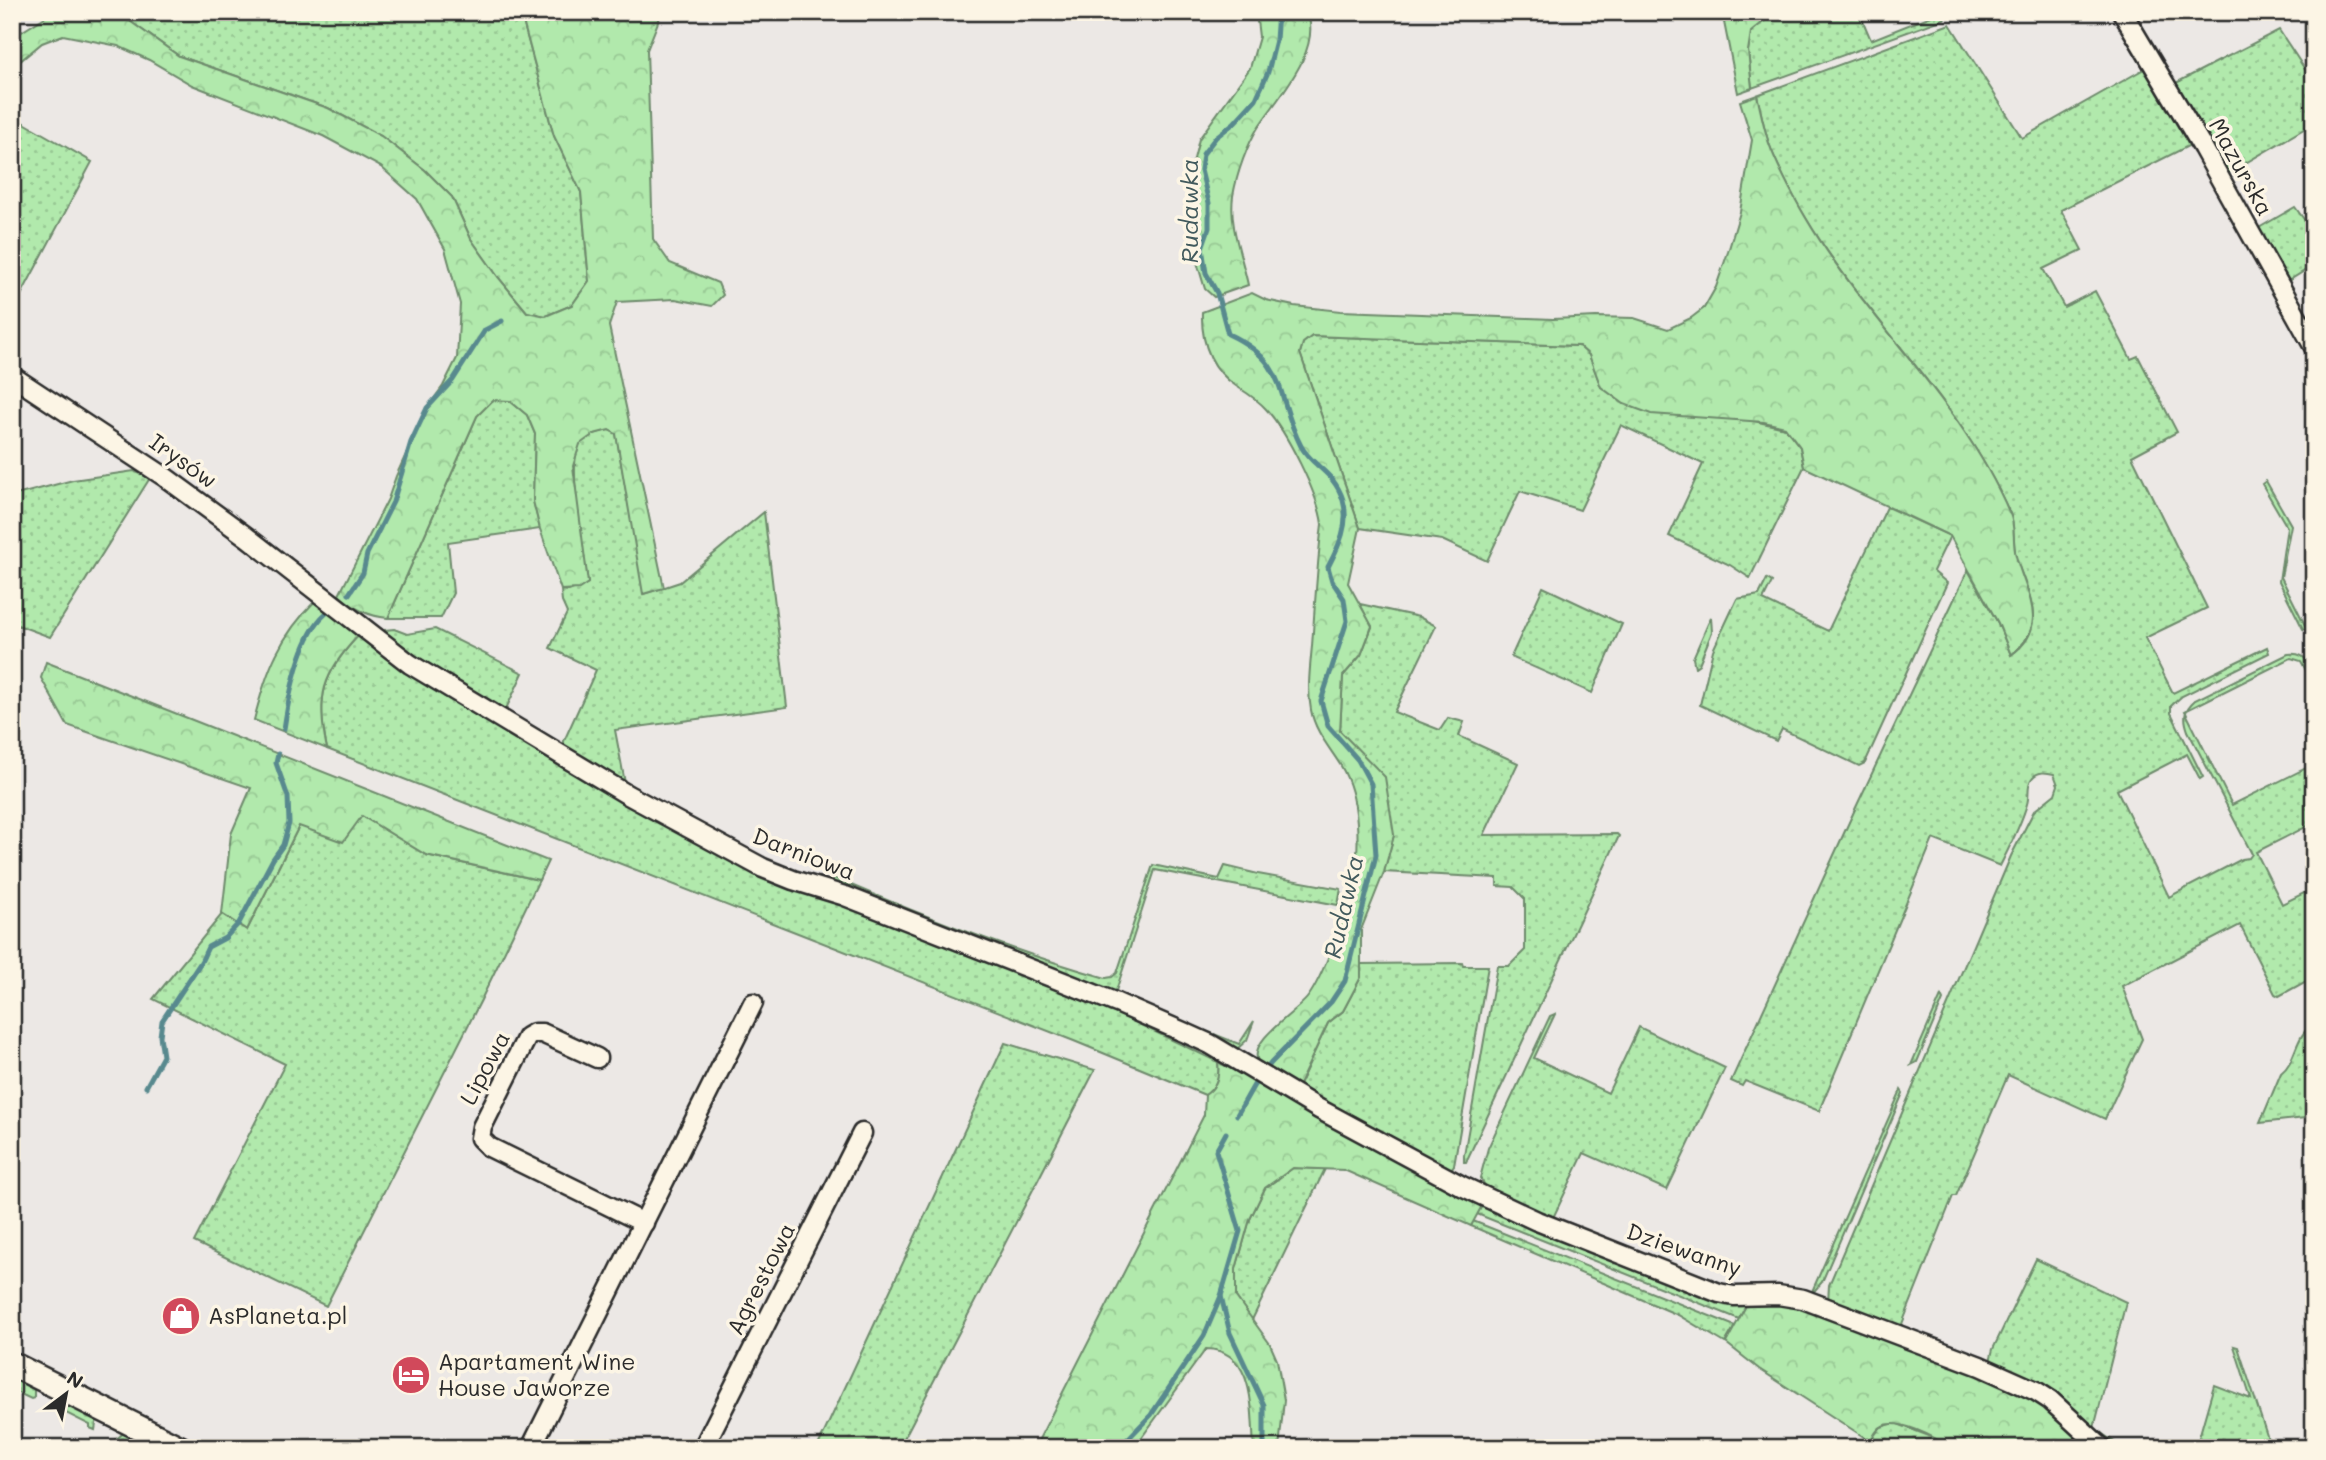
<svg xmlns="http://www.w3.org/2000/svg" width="2326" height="1460" font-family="Mali,sans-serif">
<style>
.grass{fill:url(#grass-dots);stroke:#6e8a6c;stroke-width:2}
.forest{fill:url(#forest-crowns);stroke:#6e8a6c;stroke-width:2}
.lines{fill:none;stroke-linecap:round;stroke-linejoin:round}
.stream{stroke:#58898e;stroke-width:5}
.minor-casing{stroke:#2b2b2b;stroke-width:23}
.major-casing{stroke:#2b2b2b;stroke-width:28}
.minor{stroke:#fcf5e5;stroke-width:18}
.major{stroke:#fcf5e5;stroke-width:23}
.labels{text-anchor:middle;stroke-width:7;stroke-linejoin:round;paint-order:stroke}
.street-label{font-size:23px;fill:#2b2b2b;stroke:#fcf5e5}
.poi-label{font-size:23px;fill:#2b2b2b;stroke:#fcf5e5;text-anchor:start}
.water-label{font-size:24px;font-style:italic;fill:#425a5d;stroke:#fcf5e5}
</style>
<defs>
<pattern id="grass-dots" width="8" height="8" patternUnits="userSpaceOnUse" patternTransform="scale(1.75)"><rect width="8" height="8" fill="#b1e9ac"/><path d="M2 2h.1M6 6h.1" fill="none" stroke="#98c894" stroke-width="1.8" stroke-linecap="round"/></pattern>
<pattern id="forest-crowns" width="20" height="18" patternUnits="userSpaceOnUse" patternTransform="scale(1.75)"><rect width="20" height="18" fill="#b1e9ac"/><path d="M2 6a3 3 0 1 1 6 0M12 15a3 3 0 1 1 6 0" fill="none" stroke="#98c894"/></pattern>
</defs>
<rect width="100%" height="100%" fill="#ece8e5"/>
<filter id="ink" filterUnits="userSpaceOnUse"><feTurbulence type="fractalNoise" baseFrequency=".0143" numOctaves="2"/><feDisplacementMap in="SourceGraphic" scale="14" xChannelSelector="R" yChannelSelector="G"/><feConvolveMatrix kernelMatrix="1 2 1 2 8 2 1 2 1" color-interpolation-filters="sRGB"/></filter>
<g filter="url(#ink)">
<!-- grass -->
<g class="grass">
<path d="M117 12H524V25L554 136 581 192 589 281 572 305 545 316 527 312 498 277 471 239 452 197 425 170 381 136 328 108 179 56Z"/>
<path d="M1775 12H1859L1871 40 1941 12H1949L1944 19 1752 88 1748 51 1751 32Z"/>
<path d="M1950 24 2022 138 2144 69 2125 37H2129L2205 166 2204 170 2190 145 2061 210 2082 250 2043 269 2064 307 2095 291 2131 359 2138 356 2177 432 2132 456 2207 608 2145 638 2173 693 2267 647 2269 653 2182 696 2171 706V713L2203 777 2200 779 2187 754 2117 790 2169 897 2242 859 2249 858 2252 854 2188 731C2183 717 2184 710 2195 700L2288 654C2308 651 2314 669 2314 685L2301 661 2291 658 2185 711 2232 805 2314 764V823L2256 852 2282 904 2314 888V977L2279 996 2275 994 2240 925 2122 986 2142 1039 2105 1119 2008 1075 1956 1196H1953L1900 1329 1828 1302 1829 1285 2011 856 2034 811 2055 794 2058 785 2054 774C2046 772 2039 771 2033 777 2026 784 2030 795 2027 804 2021 825 2010 846 2000 866L1933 839 1819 1111 1745 1081 1742 1086 1731 1081 1850 820 1968 570 1998 623 2011 655C2049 629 2029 596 2017 561 2012 546 2016 528 2010 514 1961 400 1868 322 1806 218 1794 198 1773 158 1767 137 1763 123 1760 109 1757 95Z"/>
<path d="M2279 30 2314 83V123L2225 175 2172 85Z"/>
<path d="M12 116 92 162 12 312Z"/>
<path d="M2295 207 2314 233V265L2288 281 2257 229Z"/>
<path d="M1312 336 1579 346 1589 355 1601 387 1785 428 1800 447 1804 467 1750 578 1730 565 1669 536 1703 464 1621 425 1580 510 1520 491 1487 561 1442 540 1360 528 1300 353 1303 343Z"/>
<path d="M493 400 510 401 527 415 535 434 533 501 540 529 448 542 453 593 441 618H388L477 416Z"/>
<path d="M609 430 616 433 644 594 680 582 764 512 787 707 615 730 625 783 564 747V741L596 670 550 648 567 613 562 602 561 590 569 591 588 583C585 557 566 462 580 444 586 435 599 432 609 430Z"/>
<path d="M134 471 150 478 50 637 12 623V496L73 480Z"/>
<path d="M2266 481 2291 525 2281 577 2306 627 2314 624 2313 632 2303 629 2279 581 2287 527 2262 484Z"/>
<path d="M1887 507 1950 536 1933 571 1947 583 1865 763 1859 766 1782 729 1776 741 1700 705 1713 650 1737 599 1759 595 1767 579 1772 582 1763 600 1828 631Z"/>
<path d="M1543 587 1622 624 1592 693 1511 657Z"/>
<path d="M1360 604 1419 617 1436 626 1394 712 1440 730 1448 718 1464 722 1459 736 1518 763 1484 835 1617 834 1619 836 1466 1162H1464V1155L1497 966H1509L1525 950V899L1513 887 1497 886V878L1384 872 1394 835 1340 731 1343 676 1361 655 1372 627Z"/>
<path d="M1711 617 1712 632 1699 664 1695 667 1693 658Z"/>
<path d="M394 629 407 634 435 629 523 673 505 711 382 637 385 630Z"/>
<path d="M358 636 392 659 761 873 1118 1014 1218 1062C1220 1076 1217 1087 1205 1095L1074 1041 327 749C316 698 322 674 358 636Z"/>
<path d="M362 816 426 855 539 880 481 1000 326 1306 194 1242 285 1064 153 999 222 914 247 930 299 826Z"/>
<path d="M1153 865 1219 879 1225 866 1258 874 1341 889 1338 905 1155 870 1115 994 840 888 830 881V876C920 915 1011 951 1106 978L1112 977 1117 973Z"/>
<path d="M1462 963 1463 966H1488L1454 1165 1449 1172 1297 1089 1328 1023 1343 1011 1361 977V964Z"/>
<path d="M1941 996 1943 1000 1917 1062 1911 1065Z"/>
<path d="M1555 1014 1534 1058 1608 1093 1639 1027 1725 1068 1667 1190 1584 1153 1551 1222 1489 1191 1480 1178 1488 1148 1550 1016Z"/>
<path d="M1254 1021 1247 1040 1237 1049 1185 1026 1183 1022 1239 1044Z"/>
<path d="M2314 1024V1117L2260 1123 2281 1073C2297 1061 2294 1035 2314 1024Z"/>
<path d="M1005 1043 1095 1070 899 1448H817Z"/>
<path d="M1901 1090 1903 1093 1822 1282 1810 1296Z"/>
<path d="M1293 1168 1325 1169 1252 1320 1236 1297V1269L1250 1219 1265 1188Z"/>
<path d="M1484 1202 1748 1302 1739 1319 1477 1214Z"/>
<path d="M1473 1221 1735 1326 1725 1343 1678 1315 1471 1226Z"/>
<path d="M2036 1259 2126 1302 2094 1428 2123 1448H2109L1990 1361 1993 1349Z"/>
<path d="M2234 1346 2238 1347 2271 1448H2196L2214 1385 2251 1399Z"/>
<path d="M12 1373 34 1385V1398L31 1399 12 1390Z"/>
<path d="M60 1399 97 1418 95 1430 90 1428V1425L54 1407Z"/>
<path d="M1895 1423 1937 1439 1950 1448H1881L1870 1441 1881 1427Z"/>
<path d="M126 1431 160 1448H129L114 1441Z"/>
</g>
<!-- forest -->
<g class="forest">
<path d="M53 12H117L179 56 328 108 381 136 425 170 452 197 471 239 498 277 527 312 546 316 572 305 589 281 581 192 554 136 524 25V12H662L647 50 653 239 670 263 718 283 723 295 712 306 675 299 617 302 609 326 664 588 643 594 616 434 609 430 594 434 580 444 573 466 588 583 579 589 561 590 540 529 533 501 535 434 527 415 510 401 493 400 477 416 388 618C368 616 354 609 339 595L388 499 396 476 427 408 443 386 457 358 460 304 445 249 417 199 381 167 323 136 192 85 149 60 118 46 63 35 42 43 18 63 12 73V38Z"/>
<path d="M1256 12H1307C1323 50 1278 97 1259 126 1247 145 1237 173 1233 196 1229 226 1242 256 1248 285L1214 297 1205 289 1194 252 1193 163 1199 139 1250 68 1259 37Z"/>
<path d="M1722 12H1775L1751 32 1748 51 1752 88 1738 93Z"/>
<path d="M1757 95C1760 109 1763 123 1767 137 1773 158 1794 198 1806 218 1867 322 1962 401 2010 514 2016 526 2012 542 2016 556 2026 596 2051 623 2011 655L1998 623 1950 536 1804 467 1800 447 1785 427 1764 422 1651 414 1624 404 1601 387 1589 355 1579 346 1312 336 1303 343 1300 353 1360 528 1348 583 1372 626 1361 655 1343 676 1340 731 1385 777 1394 835 1384 872 1361 930V977L1343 1011 1328 1023 1297 1089 1280 1074 1258 1061C1248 1041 1295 1013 1307 998 1322 980 1350 904 1354 880 1360 844 1360 798 1341 766 1330 748 1315 732 1311 710 1307 689 1310 668 1312 646 1315 606 1317 565 1322 524 1318 494 1287 432 1266 409 1257 399 1247 393 1236 386 1211 369 1201 342 1202 312L1252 293 1266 300 1294 306 1341 311 1553 319 1596 317 1634 318 1668 329 1691 318 1704 308 1716 287 1728 252 1740 212 1752 140 1740 101Z"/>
<path d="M317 599 347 623 358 636C322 674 316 698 327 749L254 720C267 669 279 637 317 599Z"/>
<path d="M46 662 548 861 539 880 426 855 362 816 343 842 299 826 247 930 222 914 231 834 251 788 67 725 41 678Z"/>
<path d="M1218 1062 1484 1202 1471 1226 1344 1170 1293 1168 1265 1188 1250 1219 1236 1269V1297L1270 1344 1277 1360 1284 1400 1279 1448H1254C1251 1411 1256 1350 1206 1349L1134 1448H1037L1036 1445 1204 1115 1205 1095C1217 1087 1220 1076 1218 1062Z"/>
<path d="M1785 1301 2034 1396 2090 1444 2088 1448H1950C1937 1438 1896 1416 1881 1427 1877 1429 1873 1437 1870 1441L1759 1369 1726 1343 1748 1302Z"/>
</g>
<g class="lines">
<!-- stream -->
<g class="stream">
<path d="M349 594 363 573 367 554 393 502 411 442 427 408 453 380 485 330 502 321"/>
<path d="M284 729C289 695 300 632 329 611"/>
<path d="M146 1087 163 1056 160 1036 162 1021 201 962 208 947 225 938 239 923 273 859 283 845 289 823 288 797 276 763 278 754"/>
<path d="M1237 1115 1254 1085 1271 1063 1331 1002 1345 981 1376 855 1371 784 1358 760 1328 726 1321 701 1347 621 1344 599 1332 581 1328 567C1339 546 1350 524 1343 500 1334 471 1312 467 1301 446 1275 396 1290 363 1228 334L1217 293 1206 273 1202 248 1209 228V203L1201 170 1203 154 1216 137 1234 123 1256 99 1268 72 1276 40 1278 12"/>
<path d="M1221 1296 1230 1333 1264 1405V1448"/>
<path d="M1119 1448 1151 1415 1204 1336 1221 1296 1240 1231 1216 1151 1226 1133"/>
</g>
<!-- minor casing -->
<g class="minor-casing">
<g id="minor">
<path d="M2122 12 2203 148 2314 347"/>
<path d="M12 376 165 477 247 537 410 664 628 795 763 868 793 880 845 896 1117 1003 1188 1034 1210 1044 1319 1109 1462 1186 1537 1221 1719 1293 1734 1296 1778 1295 1803 1299 1980 1366 2036 1391 2050 1400 2102 1448"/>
<path d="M597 1058 542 1033H534L527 1037 482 1127 480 1138 489 1147 644 1223"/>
<path d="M531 1448 753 1003"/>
<path d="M703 1448 862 1133"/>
</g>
</g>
<!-- major casing -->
<g class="major-casing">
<path id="major" d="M12 1364 180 1448"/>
</g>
<!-- minor -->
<use href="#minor" class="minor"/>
<!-- major -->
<use href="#major" class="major"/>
</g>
</g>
<!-- icons -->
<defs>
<g id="shop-disc" transform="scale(2.0125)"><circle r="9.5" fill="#d1495b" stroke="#fcf5e5"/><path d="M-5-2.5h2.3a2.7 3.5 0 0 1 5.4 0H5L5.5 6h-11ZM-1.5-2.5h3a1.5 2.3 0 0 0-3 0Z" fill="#fff"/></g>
<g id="hotel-disc" transform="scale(2.0125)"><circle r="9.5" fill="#d1495b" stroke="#fcf5e5"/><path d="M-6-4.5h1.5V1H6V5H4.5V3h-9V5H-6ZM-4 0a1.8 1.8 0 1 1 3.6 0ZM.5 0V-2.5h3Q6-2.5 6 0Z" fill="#fff"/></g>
</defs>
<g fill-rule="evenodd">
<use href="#shop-disc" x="181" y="1316"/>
<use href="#hotel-disc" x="411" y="1375"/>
</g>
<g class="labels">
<!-- street labels -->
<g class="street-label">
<text transform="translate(2241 167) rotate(61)" y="8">Mazurska</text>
<text transform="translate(183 461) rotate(35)" y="8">Irysów</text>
<text transform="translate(804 854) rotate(21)" y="8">Darniowa</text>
<text transform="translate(485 1068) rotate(-62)" y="8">Lipowa</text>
<text transform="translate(1684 1250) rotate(19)" y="8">Dziewanny</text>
<text transform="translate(761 1279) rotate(-63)" y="8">Agrestowa</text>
</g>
<!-- poi labels -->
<g class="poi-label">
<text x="208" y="1324">AsPlaneta.pl</text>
<text x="438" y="1370">Apartament Wine<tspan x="438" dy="26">House Jaworze</tspan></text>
</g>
<!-- water labels -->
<g class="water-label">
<text transform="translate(1190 211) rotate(-90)" y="8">Rudawka</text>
<text transform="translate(1344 907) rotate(-77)" y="8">Rudawka</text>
</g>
</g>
<!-- margin -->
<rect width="2326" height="1460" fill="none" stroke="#fcf5e5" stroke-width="42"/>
<rect x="21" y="21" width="2284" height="1418" fill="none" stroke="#2b2b2b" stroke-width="2.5" filter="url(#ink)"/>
<!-- north arrow -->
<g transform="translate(66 1394) rotate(32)" stroke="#fcf5e5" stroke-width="5" paint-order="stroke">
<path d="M0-5L12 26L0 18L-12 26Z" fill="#2b2b2b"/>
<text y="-10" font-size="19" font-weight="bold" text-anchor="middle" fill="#2b2b2b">N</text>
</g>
</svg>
